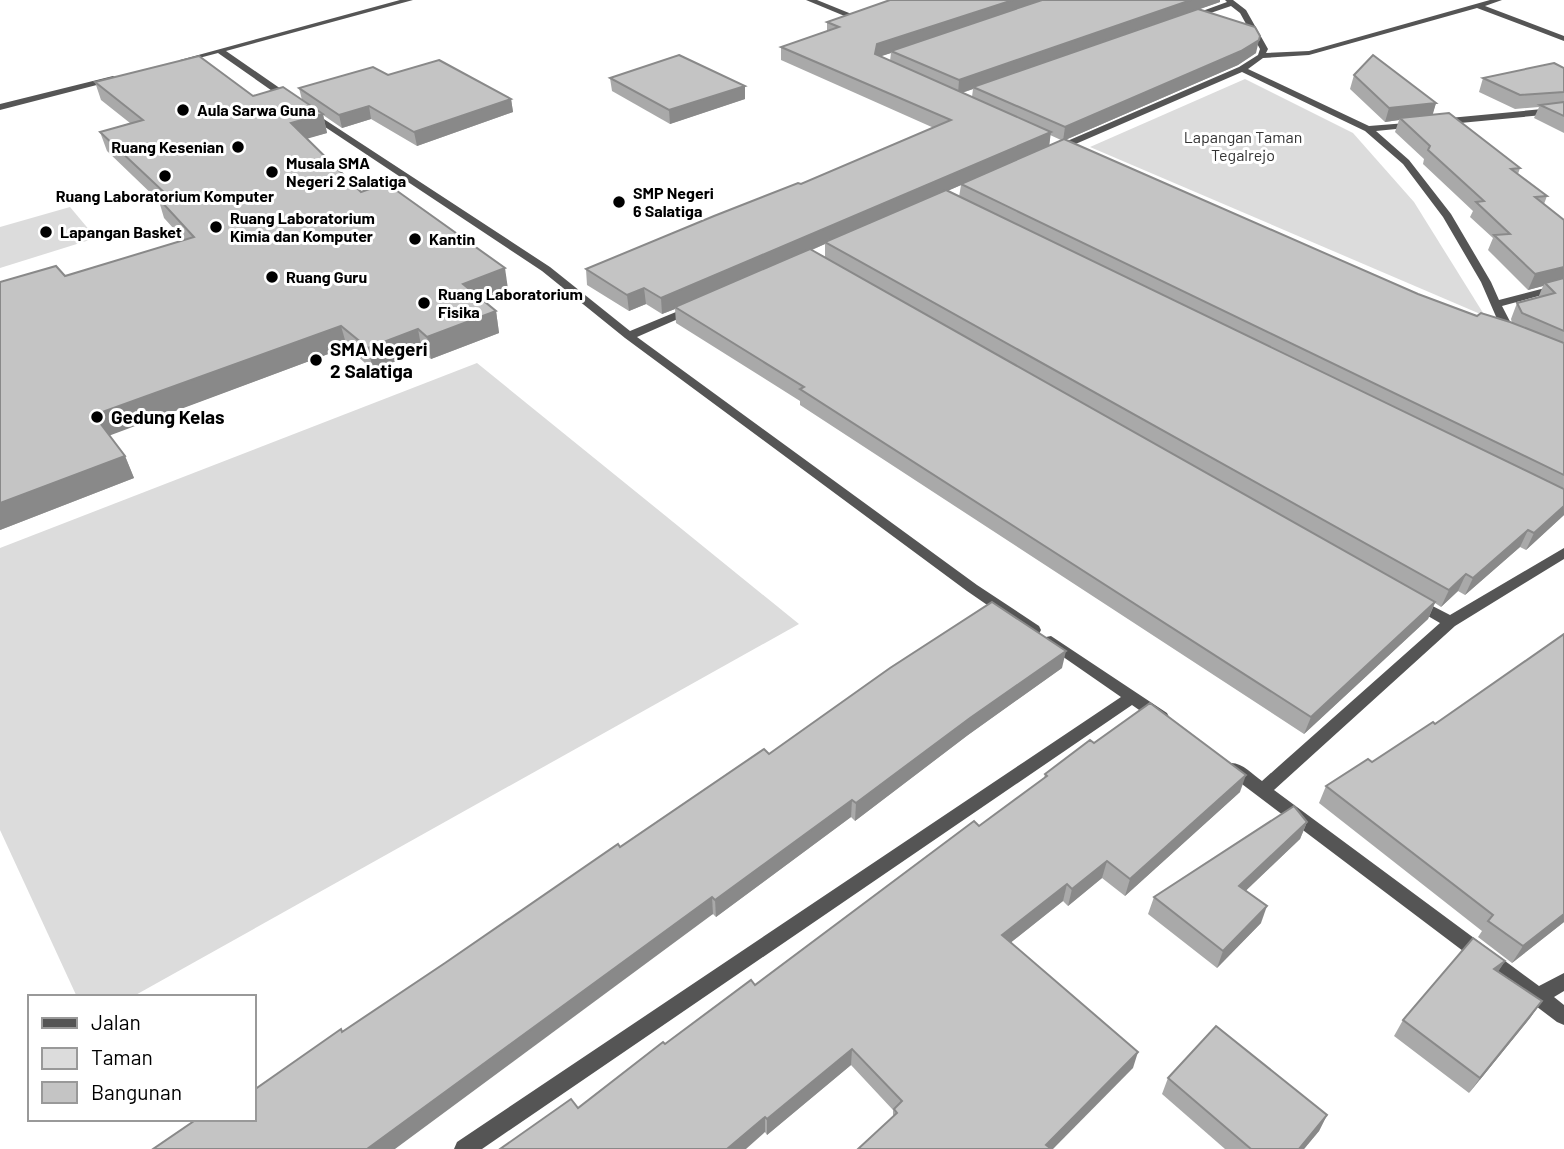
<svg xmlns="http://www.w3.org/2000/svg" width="1564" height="1149" font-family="Barlow,sans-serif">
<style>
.green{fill:#dcdcdc}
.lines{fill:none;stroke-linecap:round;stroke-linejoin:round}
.street{fill:#555;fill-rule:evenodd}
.wall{fill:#a9a9a9;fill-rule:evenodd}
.shaded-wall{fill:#898989}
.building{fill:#c4c4c4;stroke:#898989;stroke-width:2}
.poi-dot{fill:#000;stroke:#fff;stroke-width:2.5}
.labels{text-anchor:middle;stroke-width:6;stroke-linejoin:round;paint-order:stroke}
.far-poi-label{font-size:16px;font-weight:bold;fill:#000;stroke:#fff;text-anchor:start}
.far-park-label{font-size:16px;fill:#333;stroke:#fff}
.poi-label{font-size:19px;font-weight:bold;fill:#000;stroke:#fff;text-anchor:start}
</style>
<rect width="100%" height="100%" fill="#fff"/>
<!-- green -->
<g class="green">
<path d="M1245 79 1353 133 1414 202 1485 316 1090 147Z"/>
<path d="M70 207 96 238 0 268V227Z"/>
<path d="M477 363 799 624 132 997H77L0 830V548Z"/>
</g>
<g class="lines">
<!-- street -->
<g class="street">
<path d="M400 0H413L226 51 294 98V102H288L218 53 184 62 180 60Z"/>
<path d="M806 0H817L854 15 847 17Z"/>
<path d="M1225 0H1233L1246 10 1268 49 1266 53 1309 51 1490 0H1502L1485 6 1564 36V41L1477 8 1309 55 1263 58 1248 69 1369 126 1419 122 1420 124 1416 127 1376 131 1409 160 1451 214 1491 282 1499 300 1564 283V289L1502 306 1517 335 1511 338 1504 335 1481 282 1443 217 1403 164 1365 131 1242 72 1057 152H1051V148L1239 67 1258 55 1260 49 1240 13 1231 6 1193 19 1186 17 1227 2Z"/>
<path d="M113 76 117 78 116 80 0 110V104Z"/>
<path d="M1564 107V113L1439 125 1435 122 1439 119Z"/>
<path d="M310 110 550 267 630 331 688 307H696V311L637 337 977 585 1039 626 1041 630 1039 634H1029L967 591 625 338 542 271 307 115 306 113Z"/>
<path d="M1564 548V559L1455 626 1274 790 1539 986 1564 973V991L1554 997 1564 1005V1025L1557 1022 1226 772 1224 768 1226 764C1239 759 1252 774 1262 781L1440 623 1409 605 1407 602 1409 599H1419L1450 615Z"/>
<path d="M1051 636 1167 713 1169 717 1167 721H1155L1132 705 482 1149H454L457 1142 1121 697 1046 645 1044 641 1046 637Z"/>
</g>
</g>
<!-- wall -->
<g class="wall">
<path d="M1220 2 1199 9 1256 53 1238 65 1065 140 1418 294 1477 316 1512 323 1511 319 1517 303 1538 298 1543 286 1528 290 1488 250 1493 238 1470 217 1473 211 1423 164 1424 159 1395 132 1399 120 1385 122 1350 89 1354 75 1436 103 1432 115 1520 168 1518 174 1547 196 1544 204 1564 220V515L1526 550 1520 547 1465 595 1458 591 1441 607 1435 603 1428 619 1304 734 800 405V401L676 323 675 309 662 314 646 304 629 311 587 285 586 269 801 184 934 128 781 60V47L827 31V22ZM891 53 890 61 880 56ZM973 89 972 97 962 93ZM1050 135 1061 140 1049 146ZM961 185 959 197 947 191ZM825 244V257L812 250Z"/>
<path d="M1564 68V133L1534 118 1539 107 1515 109 1479 92 1483 78Z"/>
<path d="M388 75 511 99 513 112 417 146 371 119 342 128 323 115 327 133 307 138 361 192 508 289 481 299 496 311 499 333 431 359 422 351 373 370 347 347 109 435 125 456 134 478 0 530 65 276 184 240 164 218 159 201 107 151 100 132 130 123 101 100 95 82 302 100 299 88Z"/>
<path d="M610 78 745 86V99L670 124 612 91Z"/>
<path d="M1062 668 968 735 855 821 851 817 716 917 713 914 254 1119 342 1032 620 847 769 754Z"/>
<path d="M1094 743 1240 792 1125 896 1102 878 1068 906 1063 901 1010 943 1133 1068 893 1117V1110L851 1065 767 1135 765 1132 578 1108 665 1044 755 985 979 826 1044 778 1045 774Z"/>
<path d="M1326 786 1564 922 1512 963 1478 937 1482 931 1319 803Z"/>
<path d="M1307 822 1300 839 1246 890 1261 923 1217 968 1148 914 1154 897Z"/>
<path d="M1505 961 1498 971 1542 1001 1530 1018 1469 1093 1394 1036 1403 1020Z"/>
<path d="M1168 1078 1327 1115 1319 1131 1304 1149H1225L1162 1094Z"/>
</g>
<!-- shaded-wall -->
<g class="shaded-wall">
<path d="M1013 0H1051L891 51V53L876 58 875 54 877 44Z"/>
<path d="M1191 0H1220V2L976 88 973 87V89L958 94 959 80Z"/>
<path d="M1260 36 1256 53 1238 65 1063 141 1065 127Z"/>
<path d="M745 86V99L670 124 669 110Z"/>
<path d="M511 99 513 112 417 146 414 132Z"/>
<path d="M1436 103 1432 117 1400 118 1399 120 1385 122 1389 108Z"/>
<path d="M369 106 371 119 342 128 339 115Z"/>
<path d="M323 114 327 133 296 142 291 123Z"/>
<path d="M1051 132 1049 147 827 243 825 242V244L676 308 675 307V309L662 314 661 298Z"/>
<path d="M1564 267V281L1545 283 1543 286 1528 290 1535 274Z"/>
<path d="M505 268 508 289 467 305 463 284Z"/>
<path d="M644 288 646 304 629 311 627 295Z"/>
<path d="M496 311 499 333 431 359 427 337Z"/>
<path d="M341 326 347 347 103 438 94 415Z"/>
<path d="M418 329 422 351 373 370 368 348Z"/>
<path d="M125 456 134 478 0 530V503Z"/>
<path d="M1564 506V515L1526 550 1534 533Z"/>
<path d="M1528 530 1520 547 1465 595 1473 578Z"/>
<path d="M1466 574 1458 591 1441 607 1449 590Z"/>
<path d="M1435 602 1428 619 1304 734 1311 717Z"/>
<path d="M1066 651 1062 668 968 735 855 821 856 803 970 718Z"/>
<path d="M1246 775 1240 792 1125 896 1130 879Z"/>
<path d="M852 800 851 817 716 917 715 900Z"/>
<path d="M1307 822 1300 839 1233 903 1239 886Z"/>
<path d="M1107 861 1102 878 1068 906 1072 889Z"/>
<path d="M1067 884 1063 901 999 952 1002 935Z"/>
<path d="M712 897 713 914 395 1149H367Z"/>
<path d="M1267 906 1261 923 1217 968 1223 951Z"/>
<path d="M1564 914V922L1512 963 1523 946Z"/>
<path d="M1505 961 1494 978V969Z"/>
<path d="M1542 1001 1530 1018 1469 1093 1480 1078Z"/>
<path d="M852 1049 851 1065 767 1135V1119Z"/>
<path d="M1138 1052 1133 1068 1053 1149H1045L1046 1145Z"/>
<path d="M1327 1115 1319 1131 1304 1149H1299Z"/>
<path d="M765 1117V1132L746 1149H727Z"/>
</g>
<!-- building -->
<g class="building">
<path d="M890 0H1013L877 44 875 54 1051 132 661 298 644 288 627 295 586 269 714 216 798 183 801 184 951 120 781 47 839 27 827 22Z"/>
<path d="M1042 0H1191L959 80 891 51Z"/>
<path d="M1198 9 1255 27 1260 36 1259 40 1241 51 1065 127 973 87Z"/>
<path d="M679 55 745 86 669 110 610 78Z"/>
<path d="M1373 55 1436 103 1389 108 1354 75Z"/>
<path d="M199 56 253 96 283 87 323 114 291 123 361 192 386 183 505 268 463 284 496 311 427 337 418 329 368 348 341 326 94 415 125 456 0 503V282L56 266 65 276 194 237 158 198 167 195 100 132 143 120 95 82Z"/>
<path d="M439 60 511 99 414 132 369 106 339 115 299 88 373 67 388 75Z"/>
<path d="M1554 63 1564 68V92L1520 95 1483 78Z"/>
<path d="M1564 102V116L1540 105Z"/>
<path d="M1449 113 1520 168 1511 169 1547 196 1535 197 1564 220V267L1535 274 1494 235 1510 234 1476 202 1484 201 1428 150 1430 146 1400 118Z"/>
<path d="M1064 139 1418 294 1477 316 1481 313 1510 322 1564 343V475L961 184Z"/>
<path d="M946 190 1564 489V506L1534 533 1528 530 1473 578 1466 574 1449 590 825 242Z"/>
<path d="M810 249 1435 602 1311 717 800 389 804 387 675 307Z"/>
<path d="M1564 278V331L1522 313 1517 303 1555 293 1545 283Z"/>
<path d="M992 602 1066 651 970 718 856 803 852 800 715 900 712 897 367 1149H153L197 1119H254V1090L341 1029 342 1032 445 963 618 844 620 847 764 749 769 754 890 668Z"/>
<path d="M1564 634V914L1523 946 1488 921 1493 915 1326 786 1368 759 1372 762 1433 722 1435 724Z"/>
<path d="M1150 703 1246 775 1130 879 1107 861 1072 889 1067 884 1002 935 1138 1052 1046 1145 1050 1148 1049 1149H858L897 1113 894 1109 902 1101 852 1049 767 1119 765 1117 727 1149H500L571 1099 578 1108 663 1042 665 1044 751 980 755 985 974 821 979 826 1047 776 1045 774 1090 740 1094 743Z"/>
<path d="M1294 806 1307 822 1239 886 1267 906 1223 951 1154 897Z"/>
<path d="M1473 938 1505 961 1494 969 1542 1001 1480 1078 1403 1020Z"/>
<path d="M1216 1026 1327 1115 1299 1149H1251L1168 1078Z"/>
</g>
<!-- markers -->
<g class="poi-dot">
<circle cx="183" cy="110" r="7"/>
<circle cx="238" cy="147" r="7"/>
<circle cx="272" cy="172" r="7"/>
<circle cx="165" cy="176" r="7"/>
<circle cx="619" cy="202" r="7"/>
<circle cx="216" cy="227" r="7"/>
<circle cx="46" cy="232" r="7"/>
<circle cx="415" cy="239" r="7"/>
<circle cx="272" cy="277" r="7"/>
<circle cx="424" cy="303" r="7"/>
<circle cx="316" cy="360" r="7"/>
<circle cx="97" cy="417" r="7"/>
</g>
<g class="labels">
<!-- far-poi labels -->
<g class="far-poi-label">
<text x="197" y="116">Aula Sarwa Guna</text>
<text x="224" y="153" text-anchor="end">Ruang Kesenian</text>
<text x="286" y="169">Musala SMA<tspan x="286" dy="18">Negeri 2 Salatiga</tspan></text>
<text x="633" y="199">SMP Negeri<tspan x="633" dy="18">6 Salatiga</tspan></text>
<text x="165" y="202" text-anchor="middle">Ruang Laboratorium Komputer</text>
<text x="230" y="224">Ruang Laboratorium<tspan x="230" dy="18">Kimia dan Komputer</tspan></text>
<text x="60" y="238">Lapangan Basket</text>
<text x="429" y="245">Kantin</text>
<text x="286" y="283">Ruang Guru</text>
<text x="438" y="300">Ruang Laboratorium<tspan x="438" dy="18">Fisika</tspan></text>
</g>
<!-- far-park labels -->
<g class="far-park-label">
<text x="1243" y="143">Lapangan Taman<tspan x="1243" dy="18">Tegalrejo</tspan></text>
</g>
<!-- poi labels -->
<g class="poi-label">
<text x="330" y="356">SMA Negeri<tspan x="330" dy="22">2 Salatiga</tspan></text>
<text x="111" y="424">Gedung Kelas</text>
</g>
</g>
<!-- legend -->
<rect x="28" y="995" width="228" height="126" fill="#ffffff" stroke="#999999" stroke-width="2"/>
<rect x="42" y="1018" width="35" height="10" fill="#555555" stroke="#999999" stroke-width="2"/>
<text x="91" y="1030" font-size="21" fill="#000000">Jalan</text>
<rect x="42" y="1048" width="35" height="21" fill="#dcdcdc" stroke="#999999" stroke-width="2"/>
<text x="91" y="1065" font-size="21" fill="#000000">Taman</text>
<rect x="42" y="1082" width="35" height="21" fill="#c4c4c4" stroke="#999999" stroke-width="2"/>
<text x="91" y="1100" font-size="21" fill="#000000">Bangunan</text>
</svg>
